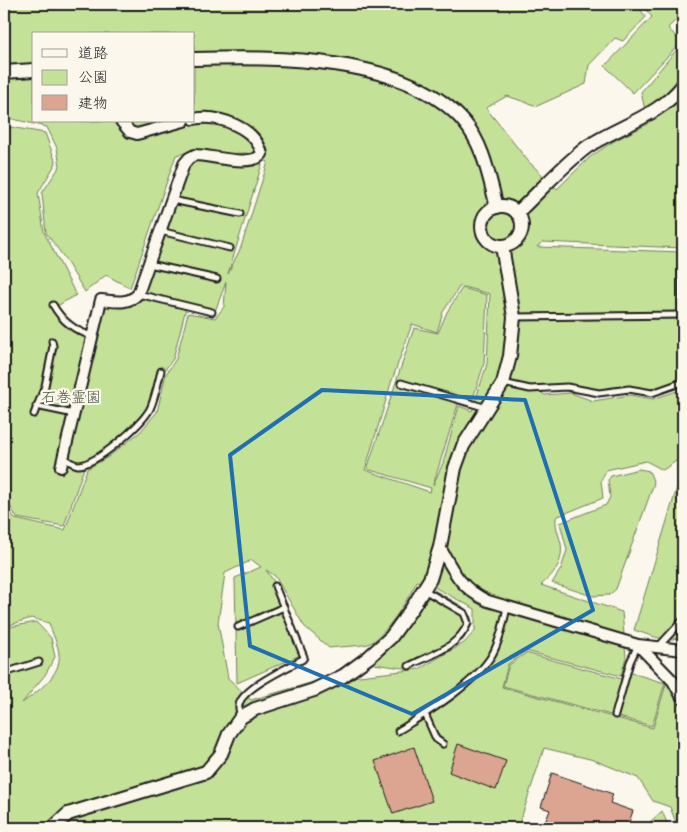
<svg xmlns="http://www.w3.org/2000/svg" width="687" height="832" font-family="'Playpen Sans','Klee One',sans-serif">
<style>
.green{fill:#c4e198;stroke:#707e5a;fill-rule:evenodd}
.building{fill:#dba591;stroke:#1c1c1c}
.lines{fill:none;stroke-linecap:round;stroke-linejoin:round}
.service-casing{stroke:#1c1c1c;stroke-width:9}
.minor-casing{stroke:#1c1c1c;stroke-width:14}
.tertiary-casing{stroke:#1c1c1c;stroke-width:16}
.service{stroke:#fbf7ec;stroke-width:5}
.minor{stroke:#fbf7ec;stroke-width:10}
.tertiary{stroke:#fbf7ec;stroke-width:12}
.marked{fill:none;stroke:#1f6fb2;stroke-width:4;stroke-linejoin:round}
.labels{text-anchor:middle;stroke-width:4.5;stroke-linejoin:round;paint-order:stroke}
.park-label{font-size:15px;fill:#4e5741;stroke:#fbf7ec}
</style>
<rect width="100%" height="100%" fill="#fbf7ec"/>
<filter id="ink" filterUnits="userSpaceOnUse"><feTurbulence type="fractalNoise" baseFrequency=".02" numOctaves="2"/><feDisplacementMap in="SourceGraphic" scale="10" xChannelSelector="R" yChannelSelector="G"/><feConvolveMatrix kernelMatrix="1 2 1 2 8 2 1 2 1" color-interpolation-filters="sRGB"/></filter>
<g filter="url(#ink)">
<!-- green -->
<g class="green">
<path d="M4 4H636L646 17 623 41 615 38 589 65 586 84 537 106 507 96 486 108 528 161 557 189 590 157 614 141 648 124 641 92 683 42V248L542 242 537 247 683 252V385L653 396 625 391 601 395 569 389 541 392 544 395 571 393 593 401 630 395 653 399 683 389V460L679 459 663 470 646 461 606 470 601 481 603 498 556 517C555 528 559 534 561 544 564 562 553 575 541 585L622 612 626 657 621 676 526 651 508 664 502 687 653 728 666 684 683 686V828H678L670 807 653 801 638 778 594 760 544 748 518 828H4V729L8 723 4 728V628L36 622 51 638 55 657 45 675 22 703C37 692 62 675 59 654 58 644 52 633 49 623L31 618 4 627V501L15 519 65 530 87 469 108 457 140 432 157 412 166 374 176 359 188 313 215 318 224 307 226 282 214 314 186 308 173 359 164 371 154 409 137 431 118 447 84 468 64 526 17 518 4 496V126L45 133 56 163 38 193 44 232 76 295 57 306 74 325 89 332 98 295 124 298 133 294 179 165 196 151 176 155 130 288 106 275 85 292 63 256 46 233 42 193 60 166 57 148 47 127 4 117ZM34 34H194V121H34ZM246 153 268 162 241 247 228 274 262 164 218 154ZM460 286 490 294 487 364 472 411 459 406 443 463 433 485 458 404 470 408 484 364 487 295 462 288 447 312 438 333 414 328 367 469 431 488 430 492 365 470 391 383 412 324 437 332 443 312ZM252 560 261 567 235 578 237 683 305 653 275 583 266 570 275 576 304 626 329 648C341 646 356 647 368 644 384 639 410 596 417 581L434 587 475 609V631L464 643 419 669 317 681 251 700 228 678 218 623 225 573Z"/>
<path d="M641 4H683V13L668 28 681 42 633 93 605 66 652 17Z"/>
<path d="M639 469 649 471 654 483 616 589 609 595 592 596 552 583 561 569 567 550 560 523 606 505 610 497 608 480 611 476Z"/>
<path d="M682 471 683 636C667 644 650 635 634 630Z"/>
<path d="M434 590 462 606 471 617 472 625 463 640 410 669 374 664 396 642Z"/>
<path d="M526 653 622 679 625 671 665 683 652 726 503 686 509 665Z"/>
<path d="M662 811 669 828H648L651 821Z"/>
</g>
<!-- building -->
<g class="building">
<path d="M458 744 506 761 496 790 449 772Z"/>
<path d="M414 747 432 801 393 814 375 761Z"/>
<path d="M552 773 613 794 610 803 633 811 627 828H561L545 823 550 810 541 807Z"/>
</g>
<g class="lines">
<!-- service casing -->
<g class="service-casing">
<g id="service">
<path d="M172 200 240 214"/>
<path d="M160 231 230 248"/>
<path d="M149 264 217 279"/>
<path d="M138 294 212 312"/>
<path d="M53 305C62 321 75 331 92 336"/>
<path d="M514 317 682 315"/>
<path d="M401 383 487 408"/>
<path d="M503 383 530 389 567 387 599 393 629 389 652 393 683 382 682 254"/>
<path d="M36 406 74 414"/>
<path d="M34 414 45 386 53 346 52 341"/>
<path d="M64 458C68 461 72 464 78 465 96 465 141 425 150 409 155 398 158 383 161 371"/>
<path d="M238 627 284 607"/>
<path d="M659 646 683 620"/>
<path d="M409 666C432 654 458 648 468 623L464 613 424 590"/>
<path d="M4 673 39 662"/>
<path d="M425 714 436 739 443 744"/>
<path d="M615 715 630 662 638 645"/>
<path d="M241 716C240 712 238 709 239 705 242 688 289 667 303 659L304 657 275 586"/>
<path d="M398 731C428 712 473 686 492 655 500 641 504 622 507 607"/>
</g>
</g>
<!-- minor casing -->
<g class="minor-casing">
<g id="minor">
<path d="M121 121 130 132 137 134 184 121"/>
<path d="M61 467 101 300C114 301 128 305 138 294L184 164 189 158 195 155C211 155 252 168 262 154 256 128 219 114 194 119"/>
<path d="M440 547C453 571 461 589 488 601L638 645 683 650"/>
<path d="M639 646 673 681 683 699"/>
</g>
</g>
<!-- tertiary casing -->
<g class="tertiary-casing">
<g id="tertiary">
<path d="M194 59C275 57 407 55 464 122 484 145 489 178 497 207"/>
<path d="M4 72 34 70"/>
<circle cx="502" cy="226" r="20"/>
<path d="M517 213C540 191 562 166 587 147 618 126 660 116 683 85"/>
<path d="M53 828 68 814 81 810 206 772 221 754 229 734 241 717 255 709 314 690 343 676 369 657 391 637 412 608 430 579 440 547 455 468 463 446 503 383 510 356 514 317 502 246"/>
</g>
</g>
<!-- service -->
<use href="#service" class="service"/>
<!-- minor -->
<use href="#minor" class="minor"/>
<!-- tertiary -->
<use href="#tertiary" class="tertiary"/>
</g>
</g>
<!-- marked area -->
<path class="marked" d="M322 390 525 400 593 610 412 714 250 646 230 455Z"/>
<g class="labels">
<!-- park labels -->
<g class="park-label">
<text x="71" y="402">石巻霊園</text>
</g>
</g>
<!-- margin -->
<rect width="687" height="832" fill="none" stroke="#fbf7ec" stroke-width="20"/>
<rect x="10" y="10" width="667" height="812" fill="none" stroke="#1c1c1c" stroke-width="2" filter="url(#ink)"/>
<!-- legend -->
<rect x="32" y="32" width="162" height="90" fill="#fbf7ec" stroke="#a29f99"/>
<rect x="42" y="49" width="25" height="8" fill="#fbf7ec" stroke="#a29f99"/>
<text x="78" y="58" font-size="15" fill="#1c1c1c">道路</text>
<rect x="42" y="70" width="25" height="15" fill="#c4e198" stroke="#a29f99"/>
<text x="78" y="82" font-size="15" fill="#1c1c1c">公園</text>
<rect x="42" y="95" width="25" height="15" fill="#dba591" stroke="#a29f99"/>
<text x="78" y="108" font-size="15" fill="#1c1c1c">建物</text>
</svg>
